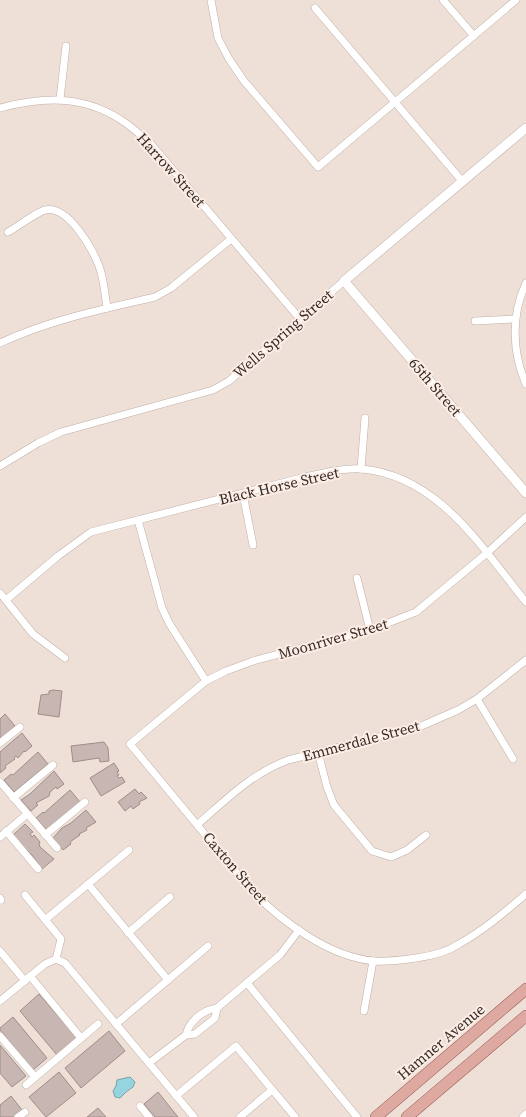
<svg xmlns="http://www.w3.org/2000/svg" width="526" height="1117" font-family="'Source Serif 4',serif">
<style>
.water{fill:#96d4e0;stroke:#78a2a9}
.building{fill:#c7b6b1;stroke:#9e8e8a}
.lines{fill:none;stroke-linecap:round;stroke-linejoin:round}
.minor-casing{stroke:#beafa7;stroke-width:8}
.tertiary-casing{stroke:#beafa7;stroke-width:10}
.primary-casing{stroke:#94584f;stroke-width:12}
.minor{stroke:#fff;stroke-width:7}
.tertiary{stroke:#fff;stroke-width:9}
.primary{stroke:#dea9a1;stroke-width:11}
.labels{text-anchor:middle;stroke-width:4;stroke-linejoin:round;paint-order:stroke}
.street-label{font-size:15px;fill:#322c29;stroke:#fdede5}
</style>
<rect width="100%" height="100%" fill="#efe0d7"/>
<!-- water -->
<path class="water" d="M130 1077 135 1082 133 1087 126 1092 120 1098 115 1097 113 1091 116 1086 117 1080Z"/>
<!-- building -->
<g class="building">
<path d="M53 690 62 691 59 717 38 714 41 695 49 694V691Z"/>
<path d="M5 714 15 726 0 739V719Z"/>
<path d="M22 733 32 746 25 752 24 751 18 758 16 756 14 758 15 759 5 766 6 768 0 773V752Z"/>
<path d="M104 742 108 748 109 761 100 762 99 758 73 762 71 746Z"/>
<path d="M38 752 48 764 14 792 4 780 11 774 13 775Z"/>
<path d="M114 763 119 771 117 772 119 775 117 776 119 778 122 777 125 782 101 796 90 778Z"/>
<path d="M54 771 64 784 57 789 56 787 50 792 49 796 36 803 38 805 31 811 21 800 30 794Z"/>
<path d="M135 789 139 794 141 792 147 798 139 802 140 804 133 809 131 806 125 811 118 802Z"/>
<path d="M70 790 80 802 47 830 36 818 43 812 44 813Z"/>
<path d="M86 810 96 822 86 828 87 830 79 834 80 835 70 842 71 844 63 850 53 838 62 828 71 823Z"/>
<path d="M25 824 33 832 30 834 32 837 34 835 40 842 39 844 40 847 54 859 42 869 32 855 12 836Z"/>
<path d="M39 994 77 1038 57 1055 20 1011Z"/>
<path d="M13 1017 47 1058 33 1070 0 1030V1028Z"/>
<path d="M109 1031 125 1051 81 1088 65 1068Z"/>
<path d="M0 1045 26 1076 12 1087 0 1073Z"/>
<path d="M59 1072 76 1093 46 1117 29 1097Z"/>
<path d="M158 1092 178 1117H155L144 1104Z"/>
<path d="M11 1096 22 1110 14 1117H0V1105Z"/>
<path d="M98 1108 106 1117H87Z"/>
</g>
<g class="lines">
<!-- minor casing -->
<g class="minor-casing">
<g id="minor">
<path d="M211 0 218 38 229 59 244 81 318 167 516 0"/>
<path d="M443 0 474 36"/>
<path d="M315 8 462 181"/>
<path d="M60 99 66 46"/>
<path d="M0 108C46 96 87 95 127 124 135 130 143 137 151 144L300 319"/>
<path d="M8 232C17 227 37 212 45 210 68 205 92 248 99 266 104 279 105 295 107 308"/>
<path d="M526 283C511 315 512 352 526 384"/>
<path d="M475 321 515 319"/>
<path d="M0 343C49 320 103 309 155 297L171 288 231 239"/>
<path d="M0 466 38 443 61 432 213 390 229 381 344 281"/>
<path d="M361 469 365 418"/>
<path d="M243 494 253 545"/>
<path d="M526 517 487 553 416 612 370 630 253 661 226 671 206 681 130 744 251 890C281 921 329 957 374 961 388 962 402 960 416 958 431 956 447 952 459 944 484 930 505 912 526 894"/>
<path d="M138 520 162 608 169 623 206 681"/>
<path d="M357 578 370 630"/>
<path d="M0 593 33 634 65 658"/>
<path d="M6 600 58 556 91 532 305 477C323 473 342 468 361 469 438 475 482 548 526 602"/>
<path d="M477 699 513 759"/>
<path d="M0 743 20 727"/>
<path d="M318 752 327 787 334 805 372 851 391 857 407 850 426 835"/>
<path d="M0 782 57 848"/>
<path d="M13 798 53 765"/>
<path d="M198 824C227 799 251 774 288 760L419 727 458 710 477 699 526 660"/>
<path d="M6 831 38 869"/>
<path d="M45 835 85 802"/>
<path d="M0 837 27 814"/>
<path d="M88 884 168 980"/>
<path d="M25 895 61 939 56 959"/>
<path d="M0 898 1 900"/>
<path d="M45 920 129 850"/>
<path d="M128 933 170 897"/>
<path d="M0 951 25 981"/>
<path d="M30 976 81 1038"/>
<path d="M247 983 357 1117"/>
<path d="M0 1001 45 964 56 959 65 963 194 1117"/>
<path d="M364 1011 373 961"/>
<path d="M116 1024 208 946"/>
<path d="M186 1035C189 1021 203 1010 217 1008L280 955 299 930"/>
<path d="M0 1036 35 1077"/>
<path d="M149 1063 186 1035 195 1034 215 1018 217 1008"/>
<path d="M26 1085 98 1024"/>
<path d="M176 1096 236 1046 295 1117"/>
<path d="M140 1106 149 1117"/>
<path d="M18 1117 25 1112"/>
<path d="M240 1117 272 1090"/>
<path d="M523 1117 526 1114"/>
</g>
</g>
<!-- tertiary casing -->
<g class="tertiary-casing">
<path id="tertiary" d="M526 128 344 281 526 493"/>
</g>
<!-- primary casing -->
<g class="primary-casing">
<g id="primary">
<path d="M376 1117 526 989"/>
<path d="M407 1117 526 1016"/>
</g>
</g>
<!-- minor -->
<use href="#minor" class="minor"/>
<!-- tertiary -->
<use href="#tertiary" class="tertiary"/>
<!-- primary -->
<use href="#primary" class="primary"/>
</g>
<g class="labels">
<!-- street labels -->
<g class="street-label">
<text transform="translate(171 170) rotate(48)" y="5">Harrow Street</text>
<text transform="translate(283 334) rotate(-41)" y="5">Wells Spring Street</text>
<text transform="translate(435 387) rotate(49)" y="5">65th Street</text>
<text transform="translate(279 486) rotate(-13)" y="5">Black Horse Street</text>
<text transform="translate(333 639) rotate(-16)" y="5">Moonriver Street</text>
<text transform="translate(361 741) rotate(-15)" y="5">Emmerdale Street</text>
<text transform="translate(235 868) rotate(49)" y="5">Caxton Street</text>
<text transform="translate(441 1042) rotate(-40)" y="5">Hamner Avenue</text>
</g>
</g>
</svg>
